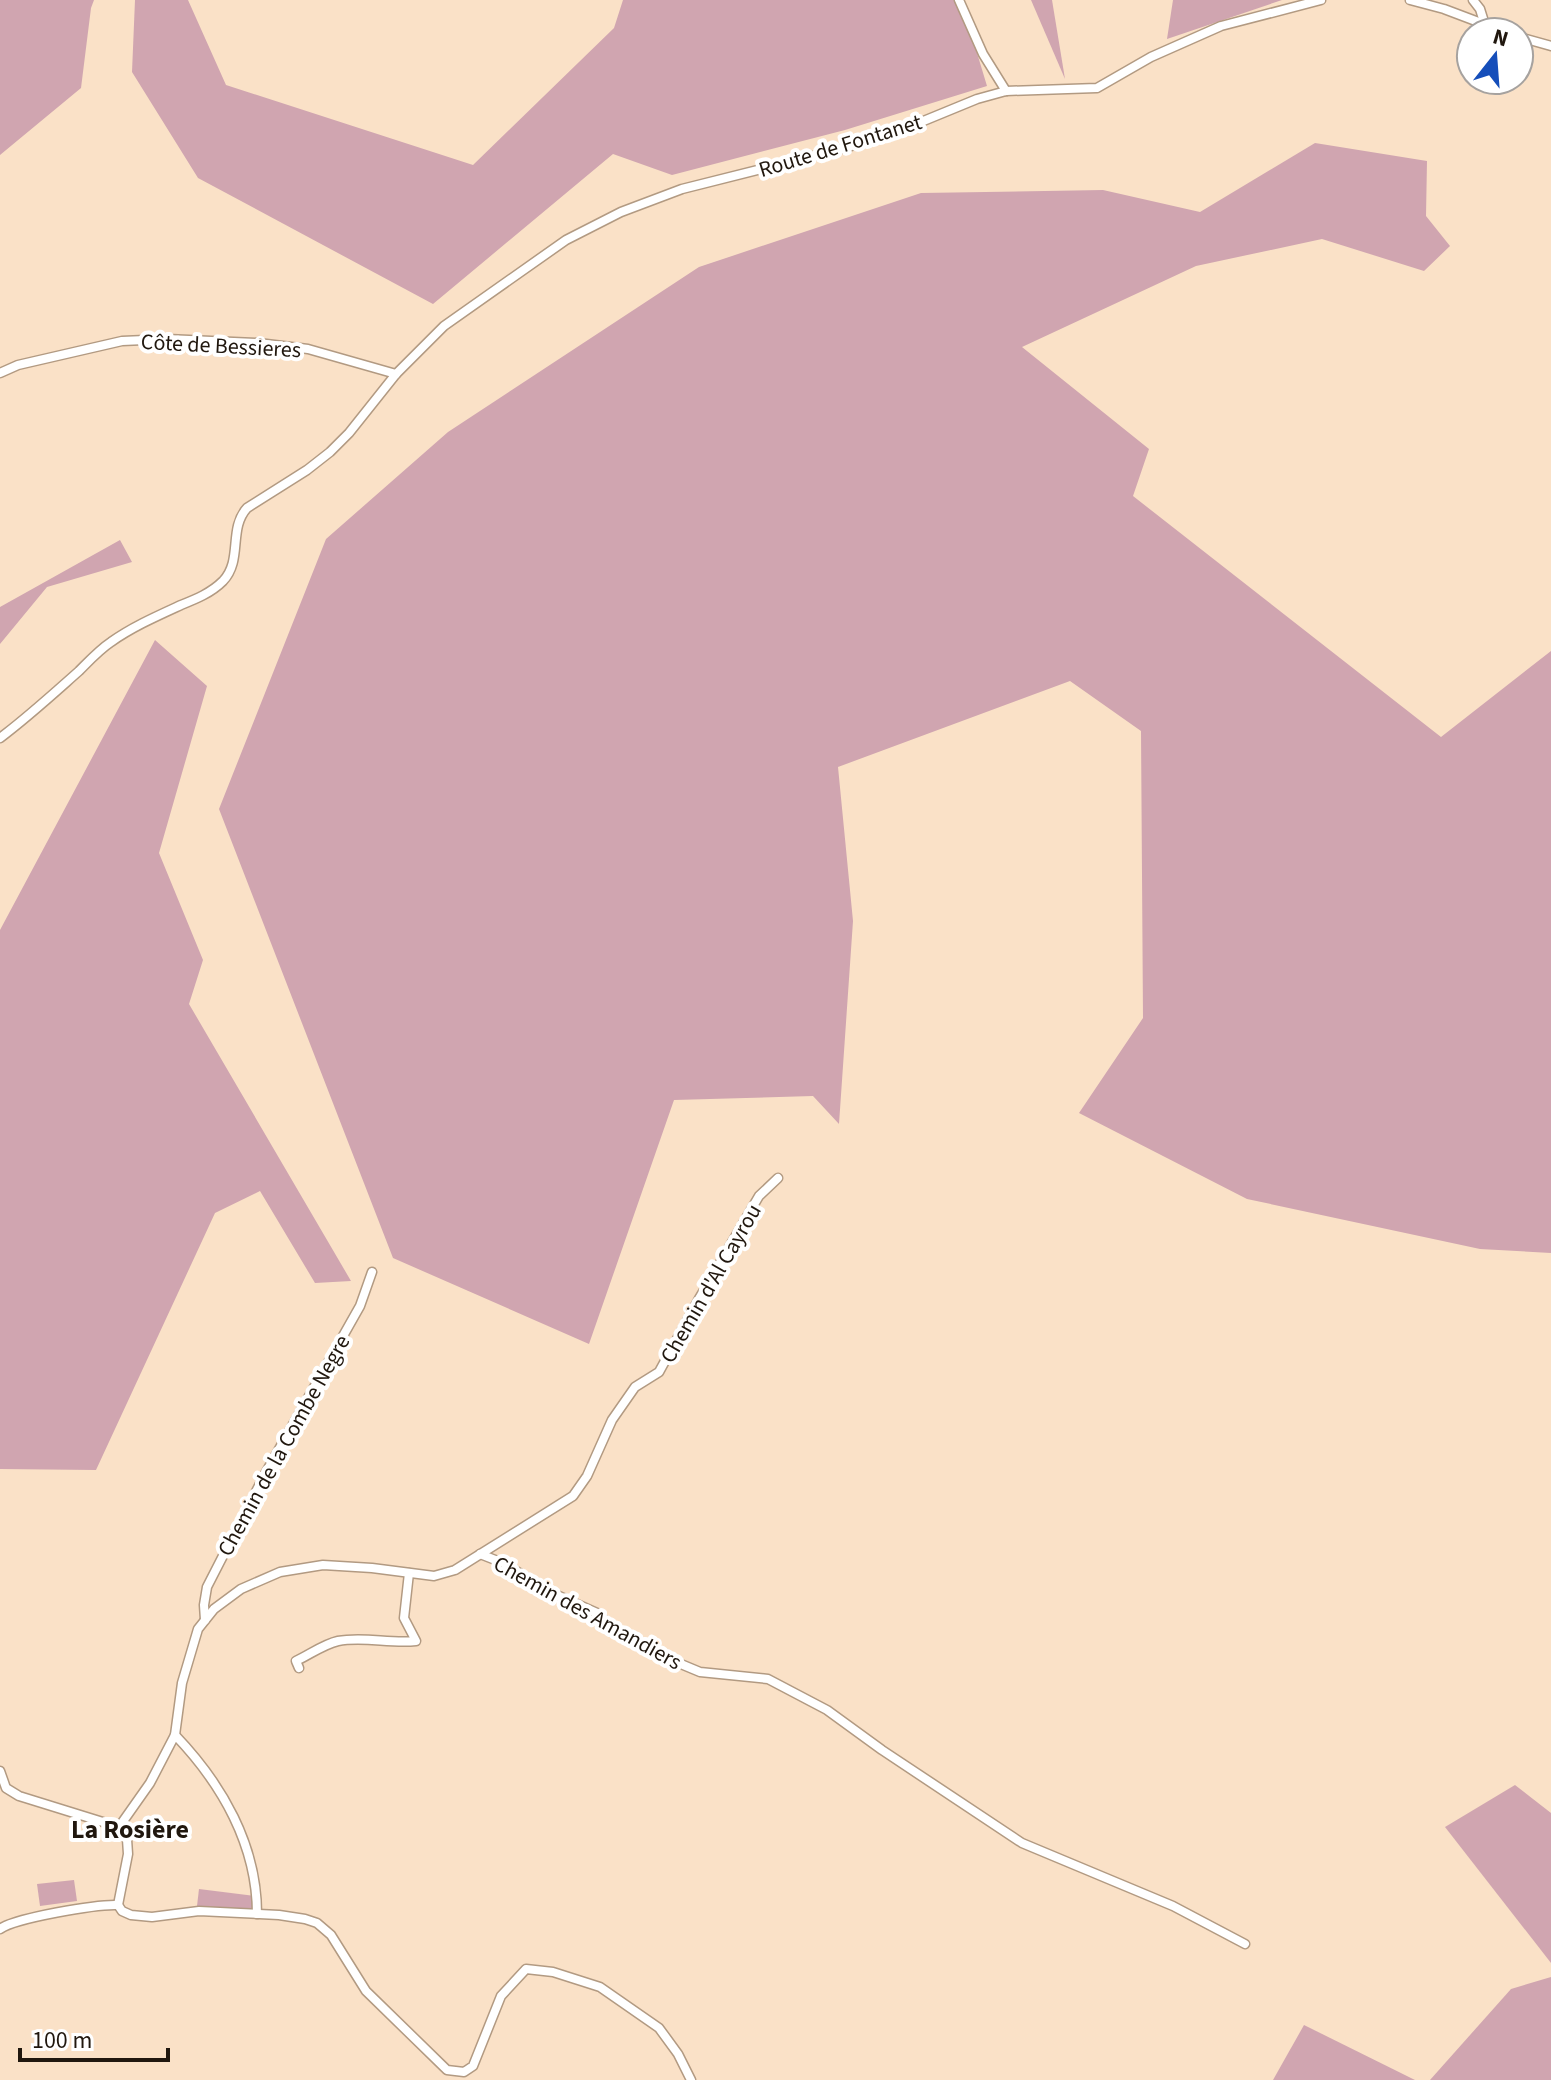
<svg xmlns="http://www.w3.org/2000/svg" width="1551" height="2080" font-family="'Source Sans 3',sans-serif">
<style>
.green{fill:#d0a5b0}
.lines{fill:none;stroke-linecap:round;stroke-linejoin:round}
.minor-casing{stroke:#b29a82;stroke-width:11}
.minor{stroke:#fff;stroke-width:8}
.labels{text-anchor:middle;stroke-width:8;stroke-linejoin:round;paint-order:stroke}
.street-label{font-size:22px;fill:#20170e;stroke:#fff}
.quarter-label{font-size:26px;font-weight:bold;fill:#20170e;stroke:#fff}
</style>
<rect width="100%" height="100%" fill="#fae1c7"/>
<!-- green -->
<g class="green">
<path d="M0 0H94L91 8 81 88 0 155Z"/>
<path d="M135 0H188L226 85 473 165 614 28 623 0H961L987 86 845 130 672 175 613 154 433 304 198 178 132 72Z"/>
<path d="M1031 0H1052L1065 79Z"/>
<path d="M1173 0H1282L1167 39Z"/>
<path d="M1315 143 1427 161 1426 216 1450 246 1424 271 1322 239 1196 266 1022 347 1149 449 1133 496 1441 737 1551 651V1253L1480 1249 1247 1199 1079 1113 1143 1018 1141 731 1070 681 838 767 853 921 839 1124 813 1096 674 1100 589 1344 393 1258 219 809 326 539 448 432 699 267 921 193 1103 190 1200 212Z"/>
<path d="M120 540 132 562 47 587 0 644V607Z"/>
<path d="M155 640 207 686 159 853 203 960 189 1004 351 1281 315 1283 260 1191 215 1213 96 1470 0 1469V930Z"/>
<path d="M1515 1785 1551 1813V1963L1445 1827Z"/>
<path d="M74 1880 77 1901 40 1906 37 1884Z"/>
<path d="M199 1889 255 1896 254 1910 197 1906Z"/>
<path d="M1551 1977V2080H1430L1511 1989Z"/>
<path d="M1304 2025 1415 2080H1273Z"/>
</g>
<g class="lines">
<!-- minor casing -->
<g class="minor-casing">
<g id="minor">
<path d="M959 0 983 54 1006 91"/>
<path d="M1410 0 1444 9 1505 32"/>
<path d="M1473 0 1480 9 1485 25"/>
<path d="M1519 37 1551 46"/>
<path d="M0 373 18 365 122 341 167 339 258 343 308 349 396 374"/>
<path d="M0 738C28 717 53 694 79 671 89 661 99 650 111 642 132 627 157 616 181 605 196 599 211 593 223 581 243 560 228 529 247 508L307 470 330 452 349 433 396 374 444 326 566 240 621 212 682 189 845 148 904 129 977 99 1006 91 1097 88 1151 57 1221 26 1321 0"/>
<path d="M480 1554 503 1563 550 1592 597 1613 612 1627 652 1652 700 1672 768 1679 827 1710 882 1750 1022 1843 1173 1906 1245 1944"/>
<path d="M205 1620 204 1605 207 1587 265 1474 360 1306 372 1272"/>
<path d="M299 1668 296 1661C309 1655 324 1644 338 1641 364 1636 390 1644 416 1641L404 1618 409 1573"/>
<path d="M175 1735C222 1784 257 1845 257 1914"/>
<path d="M0 1771 6 1788 19 1796 119 1827"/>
<path d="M119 1827 150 1783 175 1735 182 1683 198 1629 214 1609 241 1589 280 1572 323 1565 372 1568 434 1576 455 1570 573 1496 587 1476 612 1420 635 1387 659 1372 700 1297 759 1196 778 1178"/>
<path d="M118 1905 122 1911 131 1915 152 1917 199 1911 279 1915 305 1919 317 1923 331 1935 366 1991 447 2070 464 2072 473 2066 501 1996 526 1969 553 1972 600 1987 659 2028 678 2054 691 2080"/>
<path d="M118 1905 128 1854 127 1839 119 1827"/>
<path d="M0 1929C15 1918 97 1904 118 1905"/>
</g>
</g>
<!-- minor -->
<use href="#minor" class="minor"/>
</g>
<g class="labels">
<!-- street labels -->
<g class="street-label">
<text transform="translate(840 145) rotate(-17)" y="8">Route de Fontanet</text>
<text transform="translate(221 345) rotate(3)" y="8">Côte de Bessieres</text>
<text transform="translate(710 1283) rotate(-60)" y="8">Chemin d'Al Cayrou</text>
<text transform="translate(283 1445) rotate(-61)" y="8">Chemin de la Combe Negre</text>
<text transform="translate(588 1612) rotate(29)" y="8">Chemin des Amandiers</text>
</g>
<!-- quarter labels -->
<g class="quarter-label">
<text x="130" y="1838">La Rosière</text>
</g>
</g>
<!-- north arrow -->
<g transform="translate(1495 56) rotate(17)"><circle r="38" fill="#ffffff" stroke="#a6a29f" stroke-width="2"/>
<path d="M0-6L14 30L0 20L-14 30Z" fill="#154eba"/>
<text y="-12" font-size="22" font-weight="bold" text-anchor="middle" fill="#20170e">N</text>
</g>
<!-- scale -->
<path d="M20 2048v12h148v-12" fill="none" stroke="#20170e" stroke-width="4"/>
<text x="32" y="2048" font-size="24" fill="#20170e" stroke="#ffffff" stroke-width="6" paint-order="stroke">100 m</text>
</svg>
